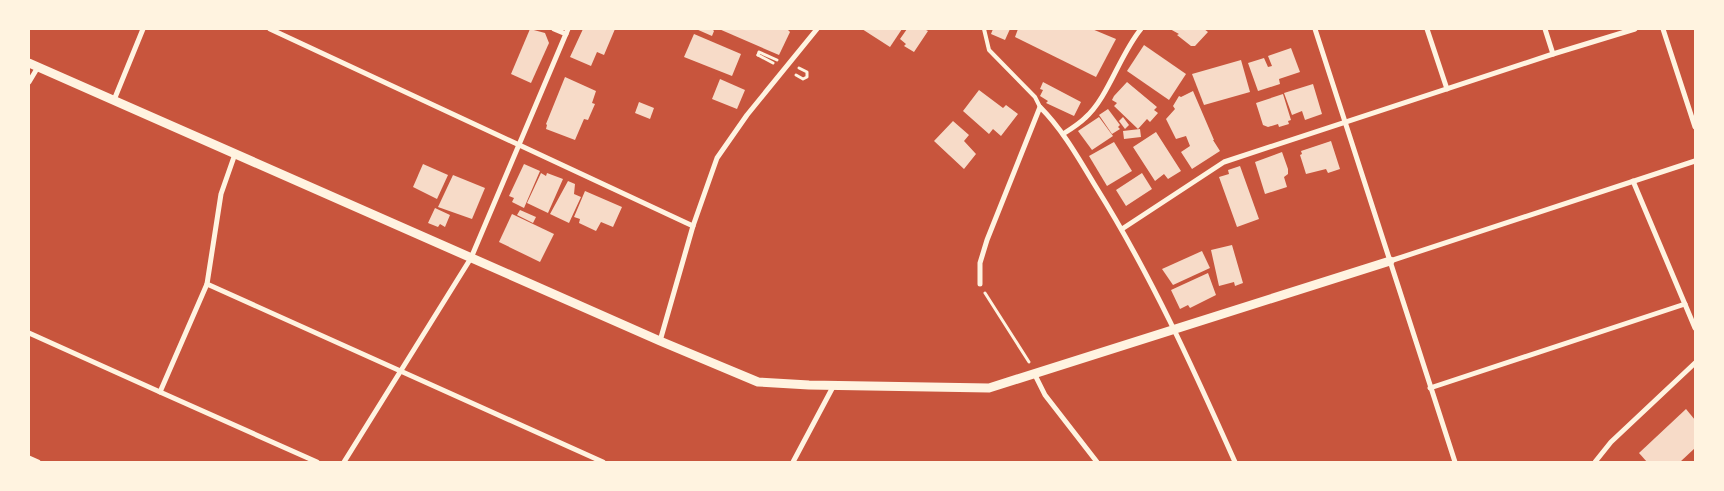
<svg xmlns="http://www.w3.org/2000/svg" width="1724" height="491" font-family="Jost,sans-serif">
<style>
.building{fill:#f7dbc8}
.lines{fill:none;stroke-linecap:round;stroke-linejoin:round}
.path{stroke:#fff3e0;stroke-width:3}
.service{stroke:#fff3e0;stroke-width:4}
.minor{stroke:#fff3e0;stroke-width:5}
.tertiary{stroke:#fff3e0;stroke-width:9}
</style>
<rect width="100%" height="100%" fill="#c8553d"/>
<!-- building -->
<g class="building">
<path d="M530 29 545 33 549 43 531 83 511 74Z"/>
<path d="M583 29H615L604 55 597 52 591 66 570 57Z"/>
<path d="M696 29H712L714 31 712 36Z"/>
<path d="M719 29H787L790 32 779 55Z"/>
<path d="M862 29H902L890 47Z"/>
<path d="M907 29H924L928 31 914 52 904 46 906 44 900 39Z"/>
<path d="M993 29H1010L1005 40 991 34Z"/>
<path d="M1018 29H1092L1116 39 1096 77 1015 37Z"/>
<path d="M1170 29H1204L1208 32 1195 46H1191L1177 35 1179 34Z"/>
<path d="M694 34 741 54 732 76 684 57Z"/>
<path d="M1144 45 1186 74 1169 100 1127 71Z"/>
<path d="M1291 48 1300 72 1279 79 1280 84 1258 91 1248 63 1264 58 1268 67 1272 66 1268 56Z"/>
<path d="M1241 60 1250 92 1204 105 1192 74Z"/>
<path d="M565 77 596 91 592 103 595 104 588 120 584 119 575 140 546 129 547 125 546 124Z"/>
<path d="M720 79 745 90 737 109 712 99Z"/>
<path d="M1043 82 1081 102 1074 116 1046 103 1048 101 1040 96 1043 90 1040 89Z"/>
<path d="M1127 82 1157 107 1154 110 1158 113 1150 122 1147 119 1138 129 1114 106 1117 103 1112 100 1114 96Z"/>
<path d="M1313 84 1322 114 1305 120 1302 111 1292 115 1284 93Z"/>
<path d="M979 90 1003 108 1006 105 1018 114 1001 136 993 129 989 134 963 111Z"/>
<path d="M1193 91 1214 140H1213L1220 151 1192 169 1181 152 1190 146 1186 136 1176 139 1166 119 1175 109 1173 106 1179 96 1181 97Z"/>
<path d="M1283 94 1291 120 1288 121 1289 124 1279 127 1278 124 1268 127 1263 125 1256 103Z"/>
<path d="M639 102 654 108 650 119 635 113Z"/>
<path d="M1108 109 1120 125 1118 127 1120 129 1112 134 1099 115Z"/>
<path d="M1099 117 1113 136 1092 150 1078 131Z"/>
<path d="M1123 117 1129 125 1125 129 1119 121Z"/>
<path d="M953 121 969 135 964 141 976 154 964 169 934 141Z"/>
<path d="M1140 129 1141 137 1124 139 1123 131Z"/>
<path d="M1156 132 1181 171 1168 179 1164 174 1155 181 1133 147Z"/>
<path d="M1331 141 1340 169 1328 173 1326 169 1306 174 1300 155 1302 154 1301 151Z"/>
<path d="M1114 142 1132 171 1107 186 1089 156Z"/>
<path d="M1282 152 1288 169V174L1284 177 1287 187 1265 194 1255 162Z"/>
<path d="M423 164 448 175 437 199 413 187Z"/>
<path d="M524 164 540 171 524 208 512 202 514 198 509 196Z"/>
<path d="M1240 166 1259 219 1237 227 1219 177 1229 174 1228 170Z"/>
<path d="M541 173 546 176 547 173 563 179 548 213 527 203Z"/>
<path d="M1142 173 1152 189 1126 206 1116 190Z"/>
<path d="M453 175 485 188 472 219 438 207Z"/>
<path d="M568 181 575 184 574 194 581 197 569 223 550 214Z"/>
<path d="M585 191 622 207 613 227 601 222 596 231 579 223 580 219 574 217Z"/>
<path d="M435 208 450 215 445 227 440 224 438 227 428 223Z"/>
<path d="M520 210 536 217 533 223 517 215Z"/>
<path d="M512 214 554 234 540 262 499 242Z"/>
<path d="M1232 245 1243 283 1235 286 1234 282 1219 286 1211 250Z"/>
<path d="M1202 251 1210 268 1173 285 1162 269Z"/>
<path d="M1208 273 1216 295 1190 308 1188 305 1180 309 1171 290Z"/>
<path d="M1686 409 1695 420V448L1680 462H1647L1639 453Z"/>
</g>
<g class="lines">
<!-- path -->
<g class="path">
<path d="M758 55 773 63"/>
<path d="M758 55 759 52 777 60"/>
<path d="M796 75 803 79 807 77V72L799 68"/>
<path d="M985 293 1029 362"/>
</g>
<!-- service -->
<path class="service" d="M984 29 989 50 1035 97 1040 107"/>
<!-- minor -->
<g class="minor">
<path d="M270 29 693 226"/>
<path d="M554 29 566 34"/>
<path d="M1315 29 1455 462"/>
<path d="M1427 29 1447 89"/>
<path d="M1545 29 1553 54"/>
<path d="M1663 29 1695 127"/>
<path d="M29 82 38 67"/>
<path d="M114 100 143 29"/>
<path d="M1063 134C1071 129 1079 124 1085 118 1108 98 1120 54 1141 29"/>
<path d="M1633 181 1695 328"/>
<path d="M1122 229 1224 162 1553 54 1635 29"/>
<path d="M1390 261 1695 161"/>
<path d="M207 284 603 462"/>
<path d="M980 284V263L987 240 1040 107C1063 130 1079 159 1096 187 1151 275 1193 368 1235 462"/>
<path d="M29 333 160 392 207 284 221 194 235 154"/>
<path d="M660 341 693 226 717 158 747 115 817 29"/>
<path d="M1035 375 1045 395 1097 462"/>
<path d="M1430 388 1685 304"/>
<path d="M160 392 317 462"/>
<path d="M29 458 38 462"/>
<path d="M344 462 471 258 568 29"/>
<path d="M793 462 834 385"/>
<path d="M1595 462 1611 442 1695 363"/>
</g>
<!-- tertiary -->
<path class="tertiary" d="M29 63 660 341 758 382 809 385 989 388 1390 261"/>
</g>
<!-- border -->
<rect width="1724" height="491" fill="none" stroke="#fff3e0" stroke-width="60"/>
</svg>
